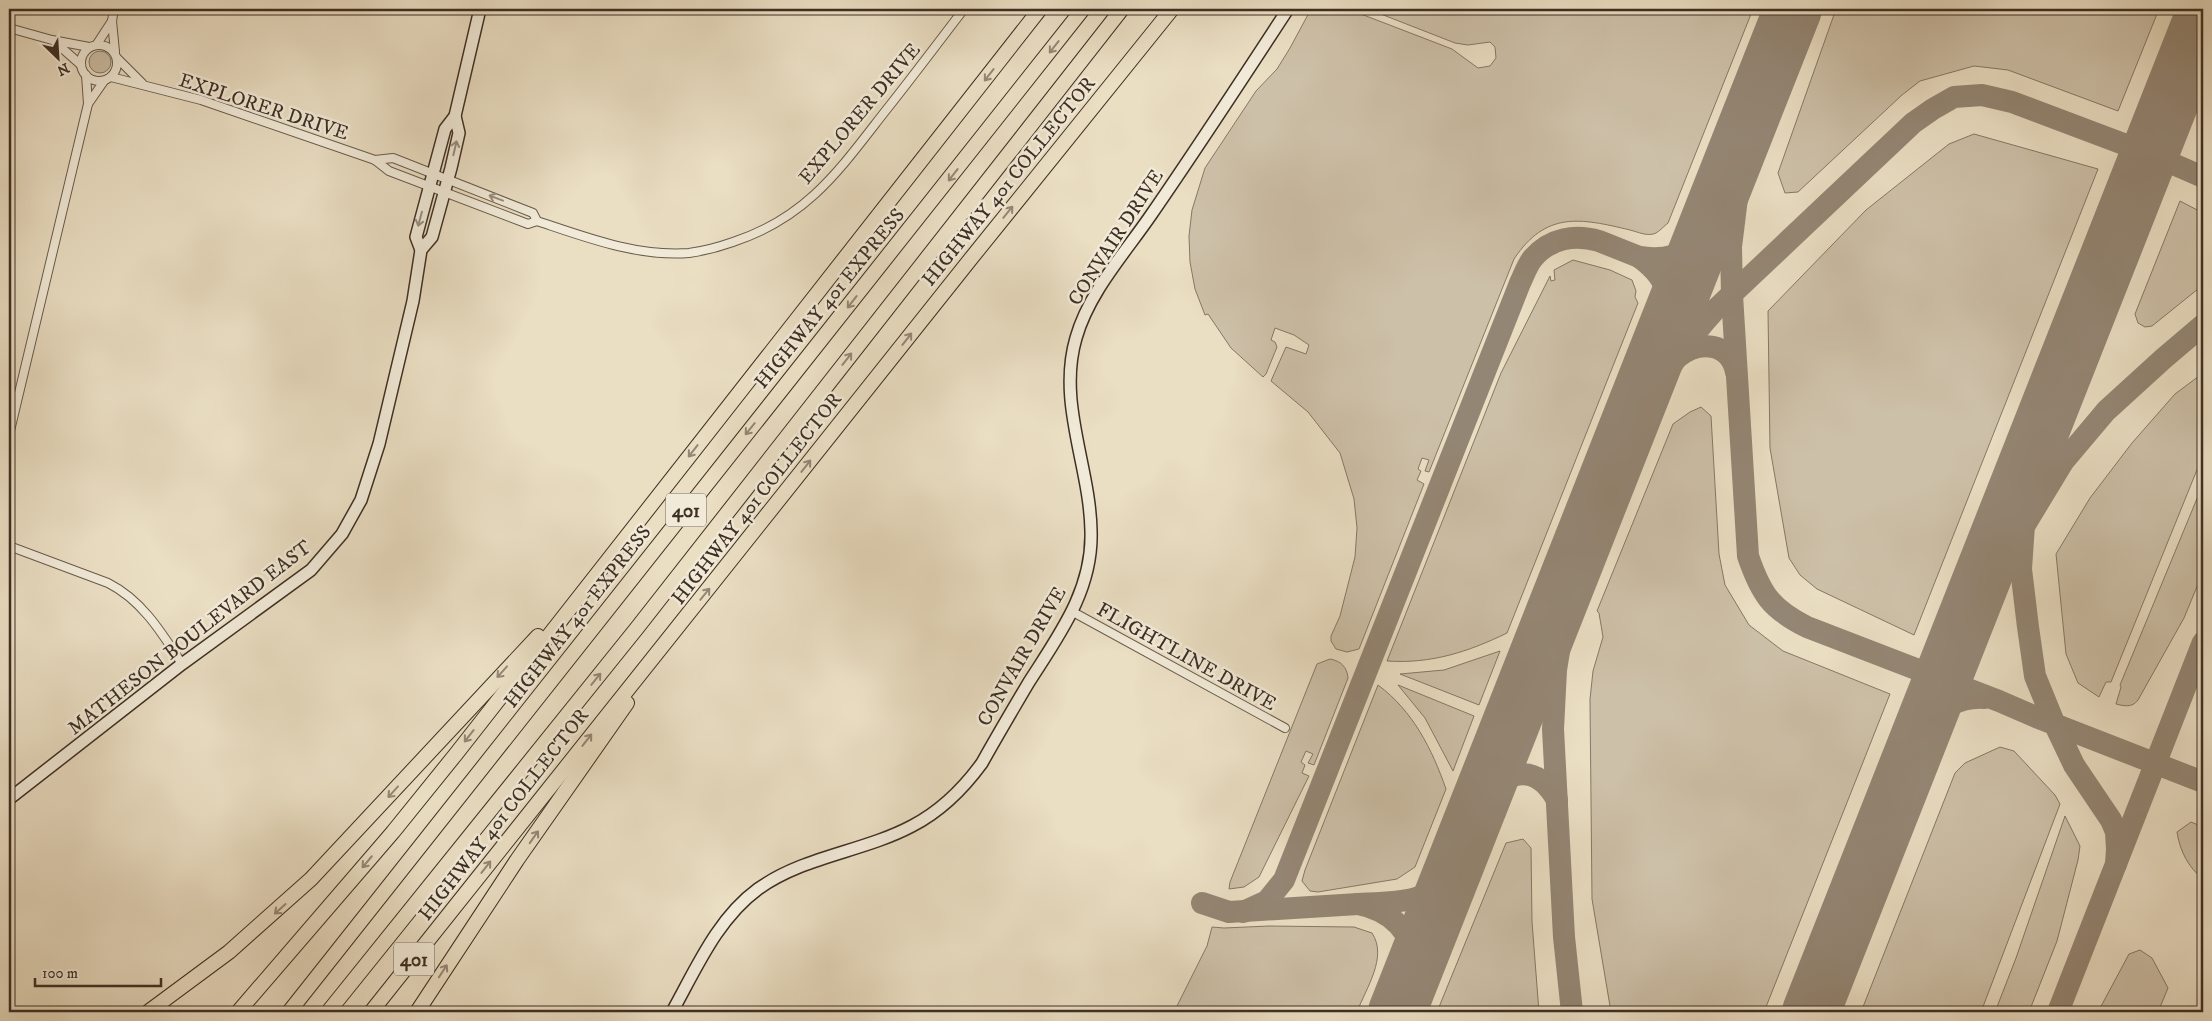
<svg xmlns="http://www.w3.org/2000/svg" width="2212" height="1021" font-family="'IM FELL DW Pica',serif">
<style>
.green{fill:#cdc0a8;stroke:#867866}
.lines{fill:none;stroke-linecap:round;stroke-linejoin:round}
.taxiway{stroke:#948674;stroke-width:22}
.runway{stroke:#948674;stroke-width:58}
.street-casing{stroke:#695b4c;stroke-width:10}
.secondary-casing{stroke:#3e2f24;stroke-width:14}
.highway-casing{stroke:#3e2f24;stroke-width:16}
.street{stroke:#f1ead8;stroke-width:8}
.secondary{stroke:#f1ead8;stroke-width:11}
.highway{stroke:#eadec3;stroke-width:14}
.oneway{stroke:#948674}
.oneway2{stroke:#988c7e}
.labels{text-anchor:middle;stroke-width:5;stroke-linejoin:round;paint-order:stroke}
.shield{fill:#f1ead8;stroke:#74675a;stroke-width:1}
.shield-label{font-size:19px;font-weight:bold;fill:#3e2f24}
.street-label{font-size:20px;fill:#3e2f24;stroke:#f1ead8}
</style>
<rect width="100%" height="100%" fill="#eadec3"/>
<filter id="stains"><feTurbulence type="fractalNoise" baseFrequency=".004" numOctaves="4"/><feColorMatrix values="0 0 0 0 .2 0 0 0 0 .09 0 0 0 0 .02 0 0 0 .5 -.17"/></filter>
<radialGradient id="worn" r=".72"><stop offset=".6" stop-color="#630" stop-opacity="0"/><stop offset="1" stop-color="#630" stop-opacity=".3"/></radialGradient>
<!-- green -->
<g class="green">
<path d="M1311 9H1348L1452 49 1478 68 1490 66 1496 58 1495 47 1490 42 1468 45 1455 43 1368 9H1753L1668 223C1664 226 1661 230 1656 233 1648 237 1638 232 1630 230 1580 218 1546 211 1514 259L1429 472 1425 471 1429 460 1422 458 1418 469 1421 471 1417 480 1424 484 1359 649 1347 652 1336 649 1331 641V636L1340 616 1355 557 1357 528 1354 499 1340 453 1308 412 1271 381 1286 347 1306 354 1309 345 1294 335 1275 328 1271 340 1275 342 1277 347 1266 374 1263 377 1231 348 1208 314 1205 315 1195 289 1190 262 1189 236 1192 210 1205 168 1256 91 1277 69 1290 48Z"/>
<path d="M1836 9H2159L2118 111 2008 70 1974 66 1920 81 1902 95 1798 192 1785 193 1778 173Z"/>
<circle cx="100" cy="62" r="11"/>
<path d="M1974 134 2098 169 1914 635 1817 589 1800 575 1789 558 1770 448 1768 311 1866 210 1949 144Z"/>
<path d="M2180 201 2203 213V285L2152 326 2145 327 2138 323 2135 314Z"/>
<path d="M1573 260 1610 270 1632 280 1636 291 1635 297 1638 303 1507 633C1468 652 1431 664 1387 661L1501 373 1550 276 1551 281 1555 280 1554 270Z"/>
<path d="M2203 373V455L2111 682H2106L2099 697 2078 683 2066 654 2056 554 2090 498 2132 443 2175 394Z"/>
<path d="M1701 407 1711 416 1719 554 1725 585 1749 625 1783 651 1890 694 1764 1012H1611L1592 899 1590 699 1593 671 1603 637 1599 613 1597 611 1673 424 1690 412Z"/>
<path d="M2203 484V572L2184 618 2138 700C2132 708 2124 706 2116 704L2121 687 2120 685Z"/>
<path d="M1500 651 1479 705 1400 674 1444 670Z"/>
<path d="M1330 659C1341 661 1347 667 1348 678L1314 765 1308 763 1313 754 1306 751 1301 762 1305 765 1302 773 1309 776 1259 877 1244 887 1229 889 1230 882 1317 664Z"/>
<path d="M1378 685C1413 711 1432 749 1446 789L1415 867 1397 879 1318 892 1310 891 1302 881 1305 870Z"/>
<path d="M1398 685 1474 716 1453 771 1425 718Z"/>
<path d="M2000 747 2014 751 2055 795 2060 804 1981 1012H1861L1955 773 1965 763Z"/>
<path d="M2065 816 2080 846 2078 860 2057 941 2029 1012H1995L2016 958Z"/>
<path d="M2191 822 2203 827V879C2188 867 2180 851 2177 832Z"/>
<path d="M1523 839 1531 848 1532 922 1539 1012H1437L1506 843Z"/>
<path d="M1269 926 1354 927 1372 933C1388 957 1366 988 1357 1012H1174L1207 946 1212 927 1224 928Z"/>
<path d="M2140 950 2152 958 2168 988 2158 1012H2098L2129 954Z"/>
</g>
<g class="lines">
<!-- taxiway -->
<g class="taxiway">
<path d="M1770 65 1738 190 1731 247 1732 295 1748 556C1761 594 1771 609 1807 627L1999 701 2036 717 2203 782"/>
<path d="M1678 357C1699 340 1730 342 1736 372"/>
<path d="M2057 389 2030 476 2024 525 2021 569 2028 627 2035 676 2055 725 2074 765 2111 820 2116 832 2117 849 2116 864"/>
<path d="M1637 399C1644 382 1651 366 1657 349 1673 310 1677 284 1639 257 1686 264 1699 242 1715 203 1721 187 1728 170 1735 153"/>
<path d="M1627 433C1654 391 1681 347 1715 310L1913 123 1933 109 1954 97 1982 95 2012 102 2150 154 2203 177"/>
<path d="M1572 571 1556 670 1553 729 1564 937 1572 1012"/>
<path d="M1942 680 2000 566 2063 462 2106 411 2163 359 2203 325"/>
<path d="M1923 728C1940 709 1958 696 1985 698"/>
<path d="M1483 795C1511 770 1536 763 1557 800"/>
<path d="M1202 903 1229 912 1358 904"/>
<path d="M1243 912 1267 901 1284 880 1520 283C1524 275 1527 265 1533 258 1550 238 1575 234 1599 241L1702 282"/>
<path d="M1396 1012C1401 998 1409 983 1411 968 1417 932 1389 910 1358 904 1377 903 1398 903 1416 898 1456 888 1468 829 1482 794"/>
<path d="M2058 1012 2203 642"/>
</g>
<!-- runway -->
<g class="runway">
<path d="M1397 1012 1793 9"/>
<path d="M1811 1012 2203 18"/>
</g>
<!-- street casing -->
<g class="street-casing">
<g id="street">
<path d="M114 9 112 21 115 52"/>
<path d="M9 28 52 40 89 47"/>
<path d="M54 41 81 65"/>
<path d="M97 44 112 21"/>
<circle cx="99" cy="63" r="18"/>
<path d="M117 58 142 83"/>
<path d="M86 75 88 104"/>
<path d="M111 77 201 100 375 160 389 171 528 224 537 221C585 237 637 257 689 253 703 251 719 247 733 242 806 218 838 172 883 114 911 79 937 44 964 9"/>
<path d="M375 160 393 158 533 213 537 221"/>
<path d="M9 435 88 104 104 81"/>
<path d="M9 546 108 583C142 600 162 633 182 664"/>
<path d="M1073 612 1285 728"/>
</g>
</g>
<!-- secondary casing -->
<g class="secondary-casing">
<g id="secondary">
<path d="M421 250 416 237 445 129 455 116 480 9"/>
<path d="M9 799 182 664 311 570 342 534 361 500 379 444 413 301 421 250 432 237 451 168 459 133 455 116"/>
<path d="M672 1012C696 969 717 919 758 889 804 856 863 852 912 826 941 811 963 789 982 763 997 736 1013 709 1029 682 1059 635 1093 590 1091 531 1090 466 1057 403 1076 338 1089 292 1125 253 1151 215 1198 147 1243 78 1288 9"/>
</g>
</g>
<!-- highway casing -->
<g class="highway-casing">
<g id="highway">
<path d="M148 1012 229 952 311 879 538 636"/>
<path d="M238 1012 393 832 456 754 1040 9"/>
<path d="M289 1012 1083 9"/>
<path d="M328 1012 637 628 1122 9"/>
<path d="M371 1012 973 256 1172 9"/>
<path d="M417 1012 517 860 627 703"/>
</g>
</g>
<!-- street -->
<use href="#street" class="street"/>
<!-- secondary -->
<use href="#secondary" class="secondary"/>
<!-- highway -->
<use href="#highway" class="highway"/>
</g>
<!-- one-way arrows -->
<defs><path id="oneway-shaft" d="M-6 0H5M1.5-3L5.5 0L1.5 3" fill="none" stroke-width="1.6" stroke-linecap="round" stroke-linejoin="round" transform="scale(1.25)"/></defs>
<g class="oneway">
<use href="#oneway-shaft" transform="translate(1054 47) rotate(128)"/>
<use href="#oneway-shaft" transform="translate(989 75) rotate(128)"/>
<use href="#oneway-shaft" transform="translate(953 175) rotate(128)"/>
<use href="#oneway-shaft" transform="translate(1008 212) rotate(-51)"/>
<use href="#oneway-shaft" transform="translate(852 302) rotate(128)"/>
<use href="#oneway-shaft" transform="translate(907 339) rotate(-52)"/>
<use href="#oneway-shaft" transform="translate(847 359) rotate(-52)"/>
<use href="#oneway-shaft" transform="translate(750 429) rotate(129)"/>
<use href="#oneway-shaft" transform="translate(693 451) rotate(128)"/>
<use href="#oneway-shaft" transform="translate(806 466) rotate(-52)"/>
<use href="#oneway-shaft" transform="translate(705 594) rotate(-51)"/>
<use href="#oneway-shaft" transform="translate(502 672) rotate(132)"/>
<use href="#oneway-shaft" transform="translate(596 679) rotate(-51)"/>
<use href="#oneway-shaft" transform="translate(469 736) rotate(128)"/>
<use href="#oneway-shaft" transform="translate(587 740) rotate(-52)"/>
<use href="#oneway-shaft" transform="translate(393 792) rotate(132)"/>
<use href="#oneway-shaft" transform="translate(534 837) rotate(-55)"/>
<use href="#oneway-shaft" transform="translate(367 862) rotate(130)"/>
<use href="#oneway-shaft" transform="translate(486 867) rotate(-52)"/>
<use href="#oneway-shaft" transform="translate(280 909) rotate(138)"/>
<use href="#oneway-shaft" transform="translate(443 971) rotate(-57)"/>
</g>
<g class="oneway2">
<use href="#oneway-shaft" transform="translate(455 148) rotate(-77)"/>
<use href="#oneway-shaft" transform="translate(496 198) rotate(-159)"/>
<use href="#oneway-shaft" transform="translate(420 219) rotate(105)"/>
</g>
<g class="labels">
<!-- shield labels -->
<g class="shield">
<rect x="666" y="493.5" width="40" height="33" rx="4"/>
<rect x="394" y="942.5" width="40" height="33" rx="4"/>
</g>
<g class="shield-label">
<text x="686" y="517">401</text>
<text x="414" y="966">401</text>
</g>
<!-- street labels -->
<g class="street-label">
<text transform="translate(264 106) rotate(18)" y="7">EXPLORER DRIVE</text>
<text transform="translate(859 113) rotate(-50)" y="7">EXPLORER DRIVE</text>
<text transform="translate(1008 181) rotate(-51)" y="7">HIGHWAY 401 COLLECTOR</text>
<text transform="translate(1115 237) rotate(-57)" y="7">CONVAIR DRIVE</text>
<text transform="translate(829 298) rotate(-51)" y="7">HIGHWAY 401 EXPRESS</text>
<text transform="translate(756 498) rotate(-52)" y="7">HIGHWAY 401 COLLECTOR</text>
<text transform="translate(577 616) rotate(-52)" y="7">HIGHWAY 401 EXPRESS</text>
<text transform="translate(189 637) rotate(-38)" y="7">MATHESON BOULEVARD EAST</text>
<text transform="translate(1021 656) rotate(-60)" y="7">CONVAIR DRIVE</text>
<text transform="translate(1187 656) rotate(29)" y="7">FLIGHTLINE DRIVE</text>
<text transform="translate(503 814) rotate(-52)" y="7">HIGHWAY 401 COLLECTOR</text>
</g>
</g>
<!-- margin -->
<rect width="2212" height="1021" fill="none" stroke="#eadec3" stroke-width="30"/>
<rect x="10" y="10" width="2192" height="1001" fill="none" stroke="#3e2f24" stroke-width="2.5"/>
<rect x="15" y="15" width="2182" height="991" fill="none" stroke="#3e2f24"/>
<!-- north arrow -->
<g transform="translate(58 58) rotate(155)" stroke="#f1ead8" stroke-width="4" paint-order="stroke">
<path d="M0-4L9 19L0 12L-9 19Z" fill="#3e2f24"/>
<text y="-8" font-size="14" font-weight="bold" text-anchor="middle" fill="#3e2f24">N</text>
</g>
<!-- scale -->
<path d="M35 978v8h126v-8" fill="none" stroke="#3e2f24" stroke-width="2.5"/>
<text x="42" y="978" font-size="15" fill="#3e2f24" stroke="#f1ead8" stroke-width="4" paint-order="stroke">100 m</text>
<rect width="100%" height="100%" filter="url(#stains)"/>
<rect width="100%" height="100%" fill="url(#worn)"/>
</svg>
